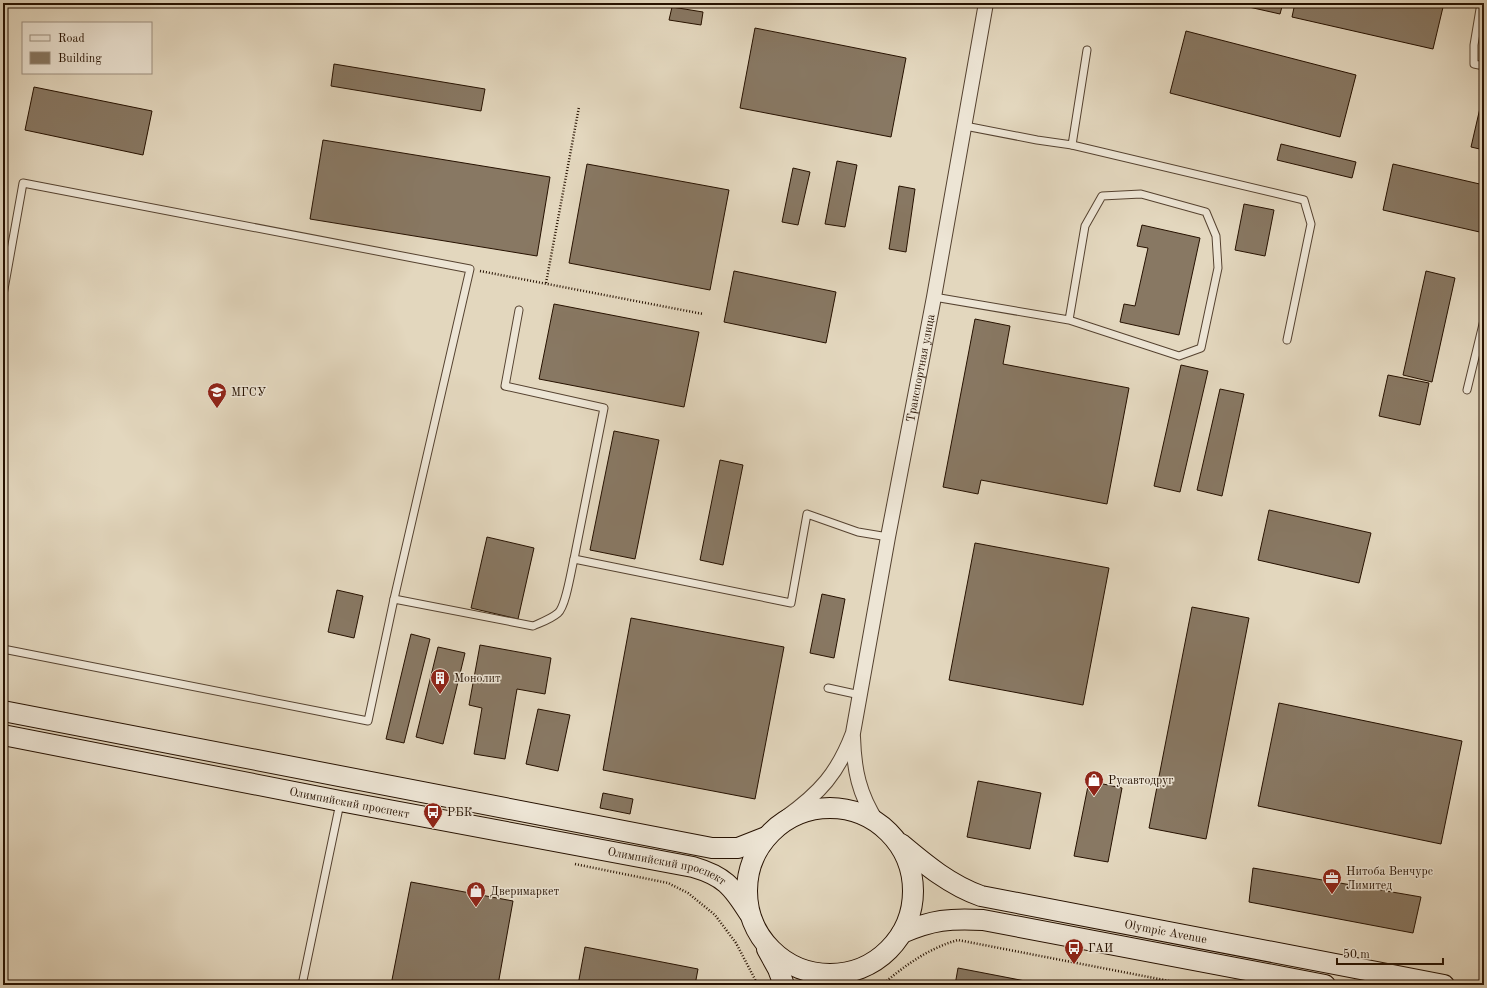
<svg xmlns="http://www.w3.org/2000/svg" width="1487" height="988" font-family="'Old Standard TT',serif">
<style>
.building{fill:#887863;stroke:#261100}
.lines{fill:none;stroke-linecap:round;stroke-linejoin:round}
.lane-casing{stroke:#554230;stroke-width:9}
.street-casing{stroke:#554230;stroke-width:16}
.secondary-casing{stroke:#261100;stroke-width:22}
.path{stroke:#261100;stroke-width:2.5;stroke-dasharray:1 2;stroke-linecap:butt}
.lane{stroke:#ede5d5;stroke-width:7}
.street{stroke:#ede5d5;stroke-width:14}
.secondary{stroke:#ede5d5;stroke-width:20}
.labels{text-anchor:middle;stroke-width:3;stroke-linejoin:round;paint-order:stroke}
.street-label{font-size:12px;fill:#261100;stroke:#ede5d5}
.poi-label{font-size:12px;fill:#261100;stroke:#ede5d5;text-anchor:start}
</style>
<rect width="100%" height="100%" fill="#e3d7be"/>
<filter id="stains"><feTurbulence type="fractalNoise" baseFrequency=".005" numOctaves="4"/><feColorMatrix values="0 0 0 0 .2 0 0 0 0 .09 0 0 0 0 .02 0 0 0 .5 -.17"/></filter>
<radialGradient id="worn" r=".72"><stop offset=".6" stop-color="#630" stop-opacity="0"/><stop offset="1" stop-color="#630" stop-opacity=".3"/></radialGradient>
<!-- building -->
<g class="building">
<path d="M1231 3H1283L1280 14Z"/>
<path d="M1295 3H1444L1433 49 1292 17Z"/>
<path d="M672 7 703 12 701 25 669 20Z"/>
<path d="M1484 17V41L1480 40Z"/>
<path d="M755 28 906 58 891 137 740 108Z"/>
<path d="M1186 31 1356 75 1340 137 1170 93Z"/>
<path d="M334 64 485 89 481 111 331 86Z"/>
<path d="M34 87 152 111 143 155 25 130Z"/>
<path d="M1480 108 1484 109V150L1471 147Z"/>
<path d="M323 140 550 177 537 256 310 219Z"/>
<path d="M1281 144 1356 162 1352 178 1277 160Z"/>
<path d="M837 161 857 165 845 227 825 224Z"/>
<path d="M587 164 729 190 710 290 569 263Z"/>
<path d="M1393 164 1484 185V233L1383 210Z"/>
<path d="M793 168 810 172 798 225 782 222Z"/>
<path d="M899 186 915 189 906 252 889 249Z"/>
<path d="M1244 204 1274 210 1265 256 1235 250Z"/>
<path d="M1142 225 1200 238 1179 335 1120 322 1124 304 1135 306 1148 248 1137 246Z"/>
<path d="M734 271 836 292 826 343 724 322Z"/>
<path d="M1426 271 1455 278 1432 382 1403 375Z"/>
<path d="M554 304 699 332 684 407 539 379Z"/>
<path d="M975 319 1010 326 1003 364 1129 388 1107 504 981 480 978 494 943 487Z"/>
<path d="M1181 365 1208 371 1180 492 1154 486Z"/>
<path d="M1388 375 1429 383 1420 425 1379 416Z"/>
<path d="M1220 389 1244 394 1222 496 1197 490Z"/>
<path d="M614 431 659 440 635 559 590 550Z"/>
<path d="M720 460 743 465 723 565 700 560Z"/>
<path d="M1269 510 1371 533 1359 583 1258 560Z"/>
<path d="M487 537 534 548 518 619 471 608Z"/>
<path d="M975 543 1109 568 1083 705 949 680Z"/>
<path d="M337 590 363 596 354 638 328 632Z"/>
<path d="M822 594 845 599 834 658 810 653Z"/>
<path d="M1192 607 1249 618 1206 839 1149 828Z"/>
<path d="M631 618 784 647 755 799 603 770Z"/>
<path d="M411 634 430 639 404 743 386 739Z"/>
<path d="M480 645 551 658 545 694 517 689 505 759 474 754 482 708 469 705Z"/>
<path d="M438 647 465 653 443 744 416 737Z"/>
<path d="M1279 703 1462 741 1441 844 1258 806Z"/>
<path d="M538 709 570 715 558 771 526 764Z"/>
<path d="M978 781 1041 793 1030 849 967 837Z"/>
<path d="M1089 781 1122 788 1108 862 1074 856Z"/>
<path d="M603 793 633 799 630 814 600 808Z"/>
<path d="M1253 868 1421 897 1413 933 1249 902Z"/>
<path d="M411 882 513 901 498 985H391Z"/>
<path d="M585 947 698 969 695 985H578Z"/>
<path d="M958 968 1046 985H955Z"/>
</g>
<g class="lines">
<!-- lane casing -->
<g class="lane-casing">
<g id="lane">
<path d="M1481 3 1474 45V64L1484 66"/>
<path d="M965 126 1037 140 1072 145 1087 50"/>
<path d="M1072 145 1304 200 1311 224 1287 340"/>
<path d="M3 295 23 183 470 269 394 599"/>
<path d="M934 297 1069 320 1085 226 1102 196 1141 194 1206 212 1216 236 1218 268 1201 348 1179 356 1069 320"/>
<path d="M519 310 505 386 604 408 574 559"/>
<path d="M1467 390 1484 320"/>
<path d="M3 649 368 721 394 599 533 626C542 622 551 619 558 613 566 606 571 571 574 559L791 603 807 514 858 532 888 537"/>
<path d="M828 688 860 695"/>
<path d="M302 985 340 803"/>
</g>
</g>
<!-- street casing -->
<g class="street-casing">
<g id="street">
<path d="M853 737C854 770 859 794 877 822"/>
<path id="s1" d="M785 818C820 793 838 773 853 733L888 537 934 297 986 3"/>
</g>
</g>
<!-- secondary casing -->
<g class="secondary-casing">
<g id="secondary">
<path d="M3 711 712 848H738L766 837"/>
<path id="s2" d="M3 735 340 801 693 867C724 876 732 886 749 913"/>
<circle cx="830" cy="891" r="83"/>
<path id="s3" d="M901 844C926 865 950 885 981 896L1444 985"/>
<path d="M902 933C932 920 950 918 983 920L1325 985"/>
<path d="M767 949 778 969 784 985"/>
</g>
</g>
<!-- path -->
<g class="path">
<path d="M480 271 703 314"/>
<path d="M546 283 579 107"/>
<path d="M575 864 668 883 688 893 715 915 736 943 758 985"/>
<path d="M882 985C904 966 929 948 958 940L1190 985"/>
</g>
<!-- lane -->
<use href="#lane" class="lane"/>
<!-- street -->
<use href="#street" class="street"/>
<!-- secondary -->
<use href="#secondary" class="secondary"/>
</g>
<!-- icons -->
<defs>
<g id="university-pin" transform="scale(1)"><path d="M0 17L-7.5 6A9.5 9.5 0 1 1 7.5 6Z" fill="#8f2418" stroke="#ede5d5"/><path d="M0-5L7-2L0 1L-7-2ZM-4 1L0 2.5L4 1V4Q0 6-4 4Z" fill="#fff"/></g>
<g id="building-pin" transform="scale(1)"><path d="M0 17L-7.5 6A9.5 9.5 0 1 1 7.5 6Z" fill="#8f2418" stroke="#ede5d5"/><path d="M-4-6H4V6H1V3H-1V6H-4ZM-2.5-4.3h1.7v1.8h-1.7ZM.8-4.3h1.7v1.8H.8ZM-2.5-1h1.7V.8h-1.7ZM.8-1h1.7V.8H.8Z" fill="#fff"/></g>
<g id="shop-pin" transform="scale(1)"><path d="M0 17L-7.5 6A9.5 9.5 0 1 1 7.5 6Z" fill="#8f2418" stroke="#ede5d5"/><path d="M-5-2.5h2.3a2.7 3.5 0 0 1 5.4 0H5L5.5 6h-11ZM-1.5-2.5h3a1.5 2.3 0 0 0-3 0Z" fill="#fff"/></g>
<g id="bus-pin" transform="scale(1)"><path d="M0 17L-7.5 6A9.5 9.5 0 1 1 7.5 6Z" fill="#8f2418" stroke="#ede5d5"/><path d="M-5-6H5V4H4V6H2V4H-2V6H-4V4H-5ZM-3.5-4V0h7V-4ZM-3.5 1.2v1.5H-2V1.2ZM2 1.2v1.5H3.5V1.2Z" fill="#fff"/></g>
<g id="office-pin" transform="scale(1)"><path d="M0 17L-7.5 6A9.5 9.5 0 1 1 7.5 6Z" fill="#8f2418" stroke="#ede5d5"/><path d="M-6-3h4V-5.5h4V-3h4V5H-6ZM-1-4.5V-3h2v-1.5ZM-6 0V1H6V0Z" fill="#fff"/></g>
</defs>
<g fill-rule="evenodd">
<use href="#university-pin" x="217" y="392"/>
<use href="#building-pin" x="440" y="678"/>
<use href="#shop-pin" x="1094" y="780"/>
<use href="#bus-pin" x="433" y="812"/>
<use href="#office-pin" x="1332" y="878"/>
<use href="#shop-pin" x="476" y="891"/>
<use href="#bus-pin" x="1074" y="948"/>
</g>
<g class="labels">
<!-- street labels -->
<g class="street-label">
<text dy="4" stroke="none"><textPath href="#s1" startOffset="482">Транспортная улица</textPath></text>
<text dy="4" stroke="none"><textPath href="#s2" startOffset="353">Олимпийский проспект</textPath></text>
<text dy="4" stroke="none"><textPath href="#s2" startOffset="677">Олимпийский проспект</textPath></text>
<text dy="4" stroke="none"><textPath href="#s3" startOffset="284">Olympic Avenue</textPath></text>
</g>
<!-- poi labels -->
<g class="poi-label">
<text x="231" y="396">МГСУ</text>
<text x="454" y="682">Монолит</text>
<text x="1108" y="784">Русавтодруг</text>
<text x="447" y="816">РБК</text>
<text x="1346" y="875">Нитоба Венчурс<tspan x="1346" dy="14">Лимитед</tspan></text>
<text x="490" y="895">Дверимаркет</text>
<text x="1088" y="952">ГАИ</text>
</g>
</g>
<!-- margin -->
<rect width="1487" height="988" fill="none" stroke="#e3d7be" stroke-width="16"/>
<rect x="4" y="4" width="1479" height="980" fill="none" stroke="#261100" stroke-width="2"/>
<rect x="8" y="8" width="1471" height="972" fill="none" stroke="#261100"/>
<!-- legend -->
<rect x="22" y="22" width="130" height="52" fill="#ede5d5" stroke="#9d9080"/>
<rect x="30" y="35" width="20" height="6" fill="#ede5d5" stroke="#9d9080"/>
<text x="58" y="42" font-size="12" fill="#261100">Road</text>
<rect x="30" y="52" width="20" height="12" fill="#887863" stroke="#9d9080"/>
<text x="58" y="62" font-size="12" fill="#261100">Building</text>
<!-- scale -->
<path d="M1337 958v6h106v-6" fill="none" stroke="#261100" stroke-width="2"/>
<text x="1343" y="958" font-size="12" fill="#261100" stroke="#ede5d5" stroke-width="3" paint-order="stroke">50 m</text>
<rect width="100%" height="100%" filter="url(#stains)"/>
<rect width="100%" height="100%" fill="url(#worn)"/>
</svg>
